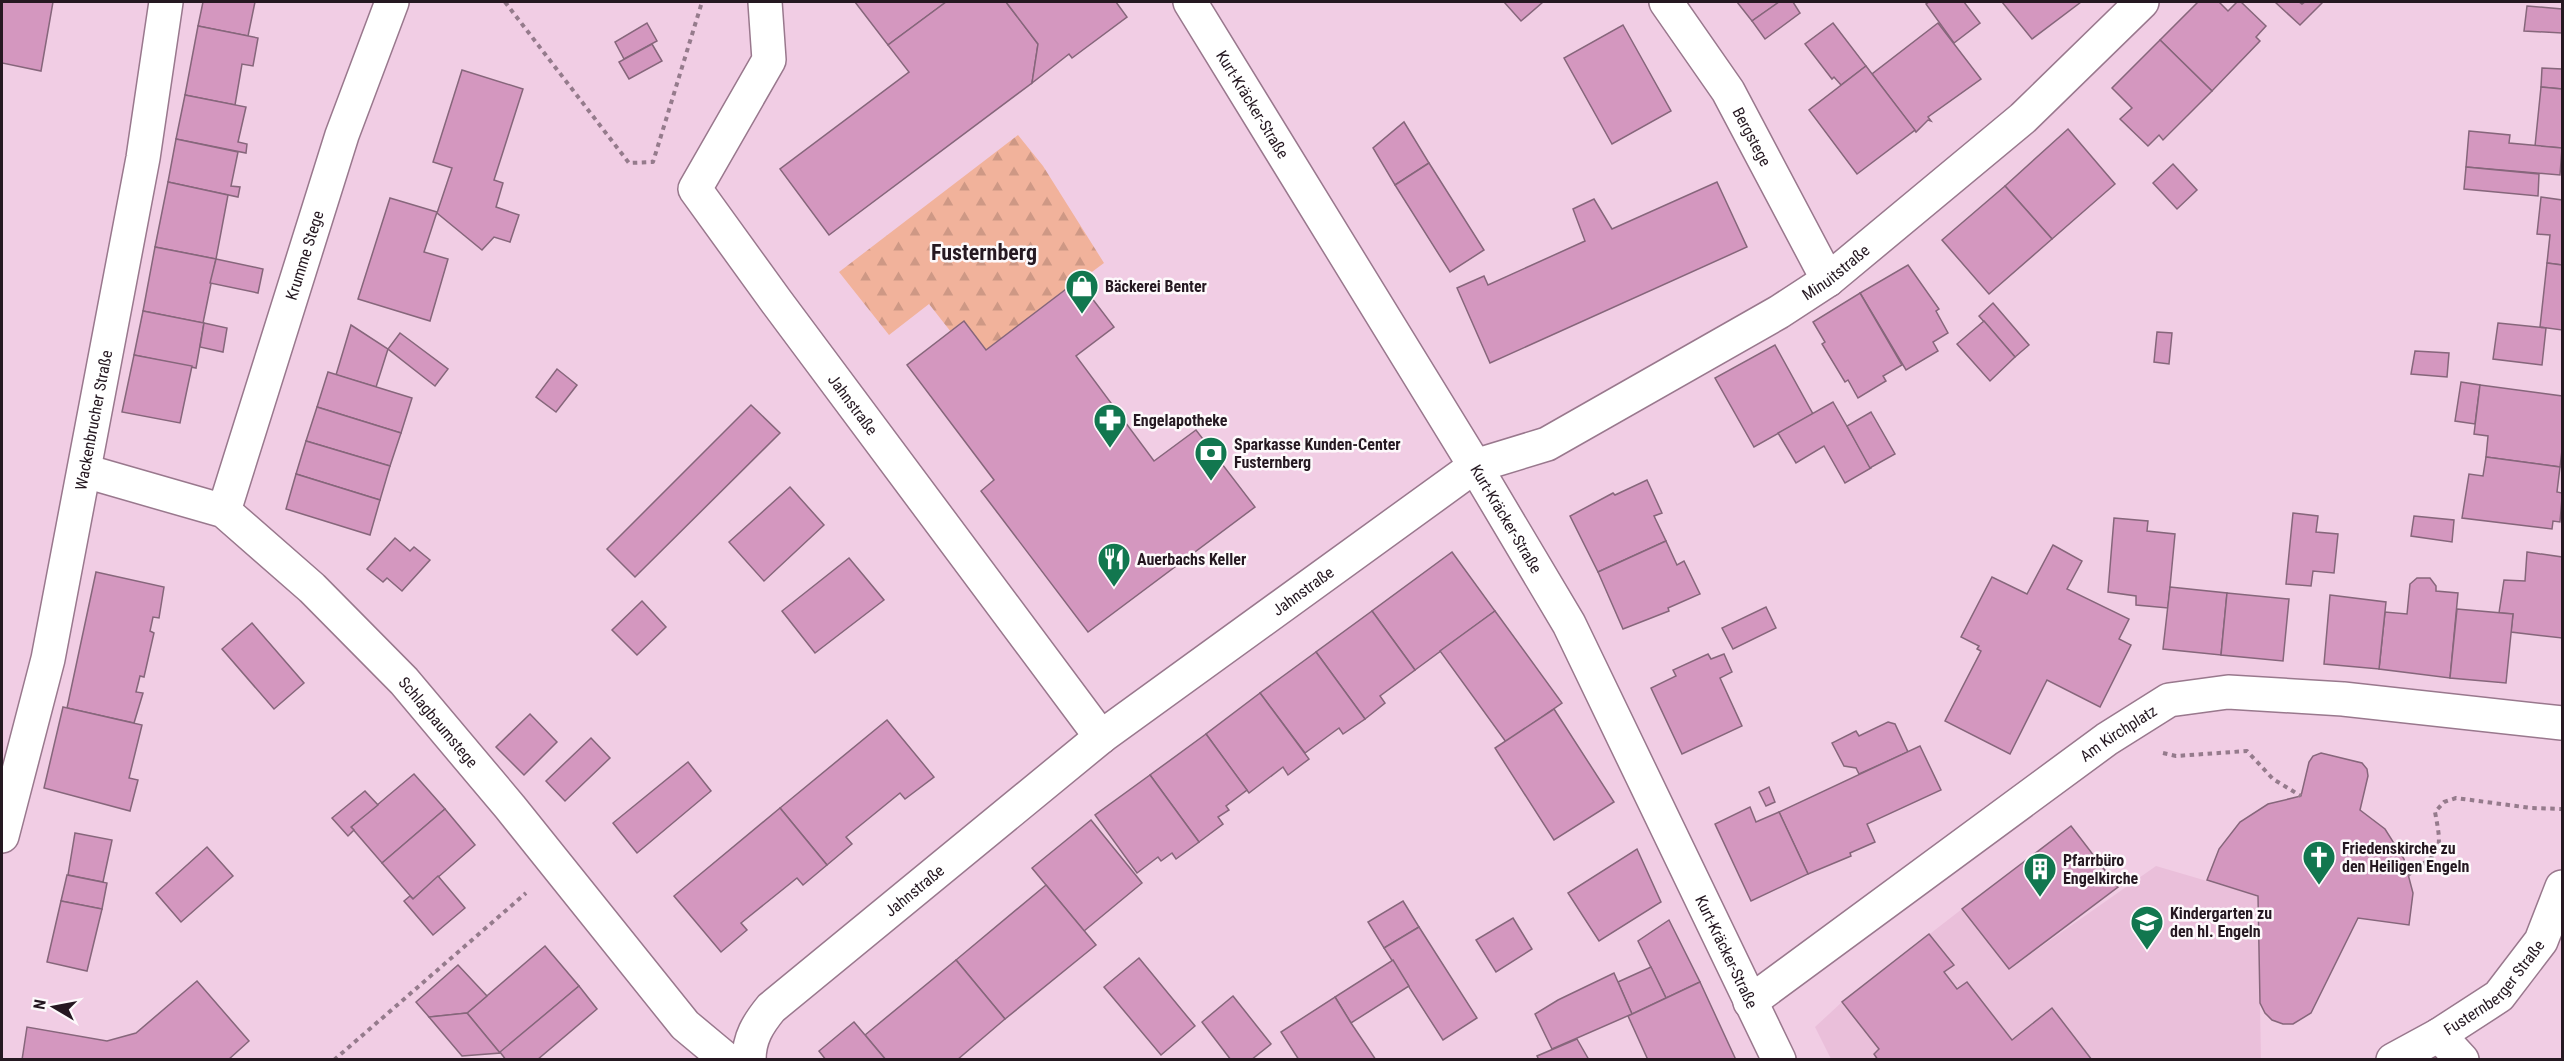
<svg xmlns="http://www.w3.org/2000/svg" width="2564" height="1061" font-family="'Roboto Condensed',sans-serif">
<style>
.built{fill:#eabfda}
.forest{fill:url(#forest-firs)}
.building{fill:#d497bf;stroke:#86667b;stroke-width:1.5}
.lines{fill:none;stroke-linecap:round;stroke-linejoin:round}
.minor-casing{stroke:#99788d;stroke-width:36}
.path{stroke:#957b8c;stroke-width:4;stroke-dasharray:4.5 4.5;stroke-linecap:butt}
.minor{stroke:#fff;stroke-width:33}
.labels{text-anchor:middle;stroke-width:5;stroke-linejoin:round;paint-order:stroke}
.street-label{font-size:16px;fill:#251821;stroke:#fdf9fb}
.poi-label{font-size:16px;font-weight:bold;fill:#251821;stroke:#fdf9fb;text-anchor:start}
.district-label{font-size:22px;font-weight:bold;fill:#251821;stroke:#fdf9fb}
</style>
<defs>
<pattern id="forest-firs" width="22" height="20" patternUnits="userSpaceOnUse" patternTransform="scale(1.5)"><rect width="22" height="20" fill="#f1b29b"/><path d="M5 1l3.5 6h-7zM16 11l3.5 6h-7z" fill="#ce9885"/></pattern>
</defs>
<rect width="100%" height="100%" fill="#f1cde4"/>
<!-- built -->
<path class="built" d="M2156 866 2258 896 2261 1059H1831L1815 1027 1842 1002 1962 909 2009 969Z"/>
<!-- forest -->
<path class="forest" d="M1018 135 1043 166 1104 263 986 350 964 322 951 332 929 304 889 335 839 272Z"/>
<!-- building -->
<g class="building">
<path d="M2 2H53L41 71 2 63Z"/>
<path d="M203 2H255L248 36 198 26Z"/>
<path d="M855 2H946L888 45Z"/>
<path d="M946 2H1006L1038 44 1032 83 829 235 780 169 909 72 888 45Z"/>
<path d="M1006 2H1116L1127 17 1072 58 1069 54 1032 83 1038 44Z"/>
<path d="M1504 2H1543L1521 21Z"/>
<path d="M1737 2H1779L1752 21Z"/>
<path d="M1779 2H1793L1800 13 1765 39 1752 21Z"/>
<path d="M1929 2H1964L1980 23 1954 43 1926 4Z"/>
<path d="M2002 2H2081L2032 39Z"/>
<path d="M2198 2H2219L2228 11 2237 2H2241L2266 26 2256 37 2260 41 2212 91 2160 40Z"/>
<path d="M2275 2H2299L2302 4 2305 2H2323L2300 25Z"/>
<path d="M2527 6 2562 9V33L2524 31Z"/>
<path d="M647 23 657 41 624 59 615 42Z"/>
<path d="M1833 23 1866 66 1841 85 1834 77 1832 79 1805 44Z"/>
<path d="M1938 23 1981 79 1928 117 1931 121 1928 120 1916 132 1872 74Z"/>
<path d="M1623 25 1671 111 1612 144 1564 58Z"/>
<path d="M198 26 258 38 253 66 242 64 235 105 185 95Z"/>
<path d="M2160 40 2212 91 2163 140 2159 135 2148 146 2120 119 2132 108 2112 88Z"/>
<path d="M652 44 662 61 629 79 619 62Z"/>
<path d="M1866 66 1915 130 1857 174 1809 110Z"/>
<path d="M2542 68 2562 69V89L2541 87Z"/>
<path d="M462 70 523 89 494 180 503 183 496 207 519 215 510 242 494 237 482 250 437 213 452 168 433 162Z"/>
<path d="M2541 87 2562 89V148L2535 146Z"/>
<path d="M185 95 246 107 238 142 247 144 246 153 176 139Z"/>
<path d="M1404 122 1429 163 1395 185 1373 148Z"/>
<path d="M2068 129 2115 184 2052 239 2005 186Z"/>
<path d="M2469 131 2510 135 2509 143 2562 148 2560 175 2466 167Z"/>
<path d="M176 139 238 152 231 186 240 187 238 197 168 182Z"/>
<path d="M1429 163 1484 250 1450 272 1395 185Z"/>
<path d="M2173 164 2197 190 2177 209 2153 183Z"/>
<path d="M2466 167 2539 174 2538 196 2464 189Z"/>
<path d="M168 182 228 195 216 259 155 247Z"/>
<path d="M1717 182 1747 247 1490 363 1457 288 1484 276 1488 285 1585 241 1573 209 1594 199 1612 229Z"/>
<path d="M2005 186 2052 239 1989 294 1942 240Z"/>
<path d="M2541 197 2562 200V265L2547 263 2550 235 2537 234Z"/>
<path d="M390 198 437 212 424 252 448 259 430 321 358 299Z"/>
<path d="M155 247 216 259 203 323 143 311Z"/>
<path d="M216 259 263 269 258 293 210 283Z"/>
<path d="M2547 263 2562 265V330L2540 327Z"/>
<path d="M1908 265 1939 309 1936 311 1948 333 1933 342 1938 351 1906 370 1860 293Z"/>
<path d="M1078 280 1114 327 1076 356 1154 461 1196 430 1255 507 1088 632 981 491 994 480 907 365 964 321 986 350Z"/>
<path d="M1860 293 1902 365 1883 376 1886 381 1858 398 1848 380 1845 382 1822 344 1825 342 1813 322Z"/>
<path d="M1993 303 2029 345 2015 357 1979 316Z"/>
<path d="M143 311 204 323 196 368 134 355Z"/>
<path d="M1984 321 2015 357 1990 381 1957 344Z"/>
<path d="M204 323 227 328 223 352 200 347Z"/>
<path d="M2498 323 2546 328 2542 365 2493 359Z"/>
<path d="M351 325 388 349 376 387 336 375Z"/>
<path d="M2157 332 2172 333 2169 364 2154 362Z"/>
<path d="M400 333 448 369 435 386 388 349Z"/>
<path d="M1775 345 1813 414 1754 447 1715 378Z"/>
<path d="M2415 351 2449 353 2447 377 2411 374Z"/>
<path d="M134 355 192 366 180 423 122 412Z"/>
<path d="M557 369 577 385 556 412 536 397Z"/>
<path d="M328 372 412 398 401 433 317 407Z"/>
<path d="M2461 382 2480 385 2475 424 2455 421Z"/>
<path d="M2480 385 2562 396V450L2560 467 2486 457 2488 436 2474 434Z"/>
<path d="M1833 402 1871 468 1845 483 1824 446 1796 463 1778 433Z"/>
<path d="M751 405 780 433 635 577 607 549Z"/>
<path d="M317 407 401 433 390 466 306 441Z"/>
<path d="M1871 412 1895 454 1870 468 1847 426Z"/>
<path d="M306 441 390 466 380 500 296 474Z"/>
<path d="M2486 457 2560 467 2557 492 2562 493V498L2560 522 2553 521 2552 529 2462 518 2469 474 2483 476Z"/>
<path d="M296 474 380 500 370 535 286 509Z"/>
<path d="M1647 480 1662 513 1654 516 1666 541 1598 572 1570 516 1613 493 1615 495Z"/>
<path d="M790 487 824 525 764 581 729 542Z"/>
<path d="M2293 513 2318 516 2316 532 2338 534 2334 573 2313 571 2311 586 2286 584Z"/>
<path d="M2414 516 2454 520 2452 542 2411 536Z"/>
<path d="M2114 518 2148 521 2147 531 2175 534 2168 608 2136 605V596L2108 592Z"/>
<path d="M395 538 410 551 414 547 430 560 402 591 387 578 383 582 367 569Z"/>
<path d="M1666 541 1677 565 1684 561 1700 594 1668 608 1669 611 1623 629 1598 572Z"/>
<path d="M2053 545 2082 561 2067 589 2129 619 2119 639 2131 645 2100 707 2047 680 2010 754 1945 721 1981 651 1977 649 1979 646 1961 637 1992 577 2027 594Z"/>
<path d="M1452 552 1495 611 1415 670 1372 611Z"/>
<path d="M2527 552 2562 557V638L2511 632 2513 614 2499 613 2504 580 2525 581Z"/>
<path d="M849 558 884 600 815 653 782 611Z"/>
<path d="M96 572 164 587 159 618 153 617 150 631 154 633 144 677 140 676 136 692 143 693 134 723 67 708Z"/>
<path d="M2417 578H2430L2436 586V591L2458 593 2450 678 2379 669 2385 612 2407 614 2410 584Z"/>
<path d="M2170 587 2227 593 2221 655 2163 649Z"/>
<path d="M2227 593 2289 599 2283 661 2221 655Z"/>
<path d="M2330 595 2386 602 2379 669 2324 664Z"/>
<path d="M642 601 666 627 637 655 612 630Z"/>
<path d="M1766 607 1776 628 1733 649 1722 628Z"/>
<path d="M2457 609 2513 614 2506 683 2450 678Z"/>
<path d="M1372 611 1415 670 1380 696 1385 703 1365 719 1316 652Z"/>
<path d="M1495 611 1562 703 1506 742 1440 651Z"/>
<path d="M252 623 304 683 274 709 222 649Z"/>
<path d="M1316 652 1365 719 1343 734 1339 728 1305 753 1260 693Z"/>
<path d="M1708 654 1711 659 1724 654 1732 672 1720 678 1742 726 1682 754 1651 688 1676 676 1673 670Z"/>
<path d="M1260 693 1309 759 1288 775 1283 767 1249 793 1206 734Z"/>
<path d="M63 707 142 725 129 778 138 780 130 811 44 788Z"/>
<path d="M1554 709 1614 802 1554 840 1495 748Z"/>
<path d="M530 714 557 742 524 775 496 747Z"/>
<path d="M887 720 934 777 905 799 900 793 846 837 852 844 827 865 780 808Z"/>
<path d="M1888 722 1895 724 1908 752 1859 774 1856 768 1844 766 1832 743 1856 731 1859 736Z"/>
<path d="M1206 734 1247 790 1226 806 1229 810 1218 817 1223 824 1199 842 1150 775Z"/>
<path d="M591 738 610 758 565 801 546 781Z"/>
<path d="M1920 746 1941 790 1867 824 1875 842 1850 853 1851 856 1808 874 1779 812Z"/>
<path d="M2321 753 2362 763 2367 769 2368 776 2360 810 2385 829 2404 859 2413 893 2409 925 2358 918 2311 1013 2293 1024H2283L2272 1020 2265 1013 2260 1003 2258 896 2207 880 2219 849 2240 822 2268 804 2301 796 2309 762 2313 756Z"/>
<path d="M688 762 711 791 637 853 613 823Z"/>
<path d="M414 774 445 809 382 863 351 827Z"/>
<path d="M1150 775 1199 842 1176 859 1172 853 1161 861 1158 857 1137 873 1095 815Z"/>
<path d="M1769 787 1775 802 1766 806 1759 792Z"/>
<path d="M365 791 378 805 351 827 354 830 348 836 332 818Z"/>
<path d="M1750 807 1756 822 1779 812 1808 874 1751 901 1715 824Z"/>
<path d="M780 808 827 865 803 885 797 878 741 923 747 930 721 952 674 896Z"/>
<path d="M445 809 475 845 413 899 382 863Z"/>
<path d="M1091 820 1142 883 1084 931 1032 868Z"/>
<path d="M2071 826 2118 887 2009 969 1962 909Z"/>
<path d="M75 833 112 840 103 882 68 875Z"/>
<path d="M207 847 233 876 181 922 156 893Z"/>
<path d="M1637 849 1661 902 1599 941 1568 893Z"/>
<path d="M67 875 107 883 102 909 61 901Z"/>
<path d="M438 876 465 908 433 935 404 901 410 896 413 899Z"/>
<path d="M1046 885 1096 945 1005 1019 956 960Z"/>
<path d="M61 901 102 909 87 971 47 962Z"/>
<path d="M1403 901 1419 927 1384 948 1368 922Z"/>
<path d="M1513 918 1532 949 1496 972 1476 940Z"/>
<path d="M1669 920 1700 982 1666 998 1638 941Z"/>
<path d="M1419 927 1477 1018 1443 1040 1384 948Z"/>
<path d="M1929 934 1954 965 1944 972 1957 989 1967 982 2012 1040 2052 1008 2092 1060H1878L1874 1054 1879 1049 1842 1002Z"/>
<path d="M545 946 579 986 500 1053 467 1013Z"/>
<path d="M1139 958 1195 1026 1161 1055 1104 987Z"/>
<path d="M956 960 1005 1019 957 1060H886L865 1035Z"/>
<path d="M1393 960 1409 986 1351 1023 1335 997Z"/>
<path d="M458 965 487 996 467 1013 429 1017 416 1002Z"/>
<path d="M1651 967 1666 998 1632 1014 1618 982Z"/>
<path d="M1614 973 1632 1014 1552 1049 1535 1014 1558 1000Z"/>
<path d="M197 981 249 1041 228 1060H22L27 1027 107 1041 136 1033Z"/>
<path d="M1700 982 1736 1060H1648L1628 1016Z"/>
<path d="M579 986 597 1009 537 1060H506L500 1052Z"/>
<path d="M1233 996 1271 1044 1251 1060H1231L1202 1022Z"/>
<path d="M1335 997 1351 1023 1376 1060H1299L1281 1032Z"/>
<path d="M467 1013 500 1053 462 1056 429 1017Z"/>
<path d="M854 1022 865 1035 886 1060H826L819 1051Z"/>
<path d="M1577 1039 1589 1060H1539L1537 1056Z"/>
</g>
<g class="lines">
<!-- minor casing -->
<g class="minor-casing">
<g id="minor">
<path id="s1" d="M765 2 769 60 695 189 776 301 1101 737"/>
<path id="s2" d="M1190 2 1475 466 1569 624 1779 1060"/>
<path id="s3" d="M1666 2 1728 91 1828 280"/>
<path id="s4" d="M85 471 224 511 312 588 404 681 510 807 685 1025 727 1060"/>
<path id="s5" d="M224 511 342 135 392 2"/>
<path id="s6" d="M2 836 48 659 143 158 166 2"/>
<path id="s7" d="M1750 1002 2107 739 2169 700 2228 692 2343 699 2562 723"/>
<path d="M2439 1035 2462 1060"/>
<path id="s8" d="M749 1060C749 1038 758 1024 771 1008L1101 737 1475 466 1547 444 1779 312 1828 280 2023 118 2142 2"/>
<path id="s9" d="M2393 1060 2439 1035 2499 996 2541 941 2562 887"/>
</g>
</g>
<!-- path -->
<g class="path">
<path d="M505 2 629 163 653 162 702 2"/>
<path d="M2163 753 2176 756 2247 751 2273 779 2301 796"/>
<path d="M2408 875C2441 850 2443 854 2435 812L2444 802 2456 798 2531 808 2562 809"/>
<path d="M334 1060 526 893"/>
</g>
<!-- minor -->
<use href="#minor" class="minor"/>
</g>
<!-- icons -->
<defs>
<g id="shop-pin" transform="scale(1.725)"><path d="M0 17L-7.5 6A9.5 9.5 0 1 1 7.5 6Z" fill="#12774f" stroke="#fdf9fb"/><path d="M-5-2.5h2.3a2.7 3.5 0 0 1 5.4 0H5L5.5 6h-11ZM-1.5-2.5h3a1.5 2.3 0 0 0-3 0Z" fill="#fff"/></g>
<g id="pharmacy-pin" transform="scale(1.725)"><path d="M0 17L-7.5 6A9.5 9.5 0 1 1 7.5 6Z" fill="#12774f" stroke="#fdf9fb"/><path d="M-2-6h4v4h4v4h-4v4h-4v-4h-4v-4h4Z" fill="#fff"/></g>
<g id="bank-pin" transform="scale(1.725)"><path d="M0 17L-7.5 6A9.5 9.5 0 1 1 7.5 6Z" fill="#12774f" stroke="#fdf9fb"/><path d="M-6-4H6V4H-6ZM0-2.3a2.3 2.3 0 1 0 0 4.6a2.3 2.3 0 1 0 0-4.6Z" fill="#fff"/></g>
<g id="restaurant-pin" transform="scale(1.725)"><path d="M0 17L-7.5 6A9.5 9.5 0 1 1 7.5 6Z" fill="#12774f" stroke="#fdf9fb"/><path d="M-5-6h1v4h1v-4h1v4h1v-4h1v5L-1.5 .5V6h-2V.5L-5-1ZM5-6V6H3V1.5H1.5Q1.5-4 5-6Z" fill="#fff"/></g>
<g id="church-pin" transform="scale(1.725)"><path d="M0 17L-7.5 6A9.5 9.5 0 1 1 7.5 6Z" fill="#12774f" stroke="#fdf9fb"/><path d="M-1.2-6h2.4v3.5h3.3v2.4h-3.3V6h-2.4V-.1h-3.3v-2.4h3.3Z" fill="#fff"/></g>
<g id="building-pin" transform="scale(1.725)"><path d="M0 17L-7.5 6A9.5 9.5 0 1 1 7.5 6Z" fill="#12774f" stroke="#fdf9fb"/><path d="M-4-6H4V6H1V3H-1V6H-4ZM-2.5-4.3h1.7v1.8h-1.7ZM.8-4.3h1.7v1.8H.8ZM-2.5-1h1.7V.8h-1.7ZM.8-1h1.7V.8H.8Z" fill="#fff"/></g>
<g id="school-pin" transform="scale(1.725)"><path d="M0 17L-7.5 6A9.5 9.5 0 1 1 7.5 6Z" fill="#12774f" stroke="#fdf9fb"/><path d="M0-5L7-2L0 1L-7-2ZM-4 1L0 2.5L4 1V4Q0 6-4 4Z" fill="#fff"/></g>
</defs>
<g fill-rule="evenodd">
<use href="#shop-pin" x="1082" y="286"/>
<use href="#pharmacy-pin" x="1110" y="420"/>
<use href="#bank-pin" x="1211" y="453"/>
<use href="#restaurant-pin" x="1114" y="559"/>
<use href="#church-pin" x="2319" y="857"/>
<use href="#building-pin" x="2040" y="869"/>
<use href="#school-pin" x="2147" y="922"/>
</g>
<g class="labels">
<!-- street labels -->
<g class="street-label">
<text dy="6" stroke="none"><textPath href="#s2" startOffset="120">Kurt-Kräcker-Straße</textPath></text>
<text dy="6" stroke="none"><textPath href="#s3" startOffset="160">Bergstege</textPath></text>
<text dy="6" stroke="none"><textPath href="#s5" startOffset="268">Krumme Stege</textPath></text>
<text dy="6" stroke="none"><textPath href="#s8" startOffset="1358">Minuitstraße</textPath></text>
<text dy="6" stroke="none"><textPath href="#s1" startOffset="474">Jahnstraße</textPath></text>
<text dy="6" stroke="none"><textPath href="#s6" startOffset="426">Wackenbrucher Straße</textPath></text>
<text dy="6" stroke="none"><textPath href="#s2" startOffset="606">Kurt-Kräcker-Straße</textPath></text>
<text dy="6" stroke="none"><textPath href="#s8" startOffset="734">Jahnstraße</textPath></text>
<text dy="6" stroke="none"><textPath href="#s4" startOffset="446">Schlagbaumstege</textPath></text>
<text dy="6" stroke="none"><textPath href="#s7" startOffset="456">Am Kirchplatz</textPath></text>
<text dy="6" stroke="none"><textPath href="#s8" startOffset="243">Jahnstraße</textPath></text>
<text dy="6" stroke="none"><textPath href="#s2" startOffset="1092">Kurt-Kräcker-Straße</textPath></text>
<text dy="6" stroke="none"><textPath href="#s9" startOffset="126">Fusternberger Straße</textPath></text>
</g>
<!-- poi labels -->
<g class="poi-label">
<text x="1105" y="292">Bäckerei Benter</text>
<text x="1133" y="426">Engelapotheke</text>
<text x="1234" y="450">Sparkasse Kunden-Center<tspan x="1234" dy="18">Fusternberg</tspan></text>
<text x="1137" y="565">Auerbachs Keller</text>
<text x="2342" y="854">Friedenskirche zu<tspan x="2342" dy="18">den Heiligen Engeln</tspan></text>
<text x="2063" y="866">Pfarrbüro<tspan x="2063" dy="18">Engelkirche</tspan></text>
<text x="2170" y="919">Kindergarten zu<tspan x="2170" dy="18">den hl. Engeln</tspan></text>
</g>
<!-- district labels -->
<g class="district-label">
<text x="984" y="260">Fusternberg</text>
</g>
</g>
<!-- border -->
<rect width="2564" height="1061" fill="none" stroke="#251821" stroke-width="6"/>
<!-- north arrow -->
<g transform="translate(54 1007) rotate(280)" stroke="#fdf9fb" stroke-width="4.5" paint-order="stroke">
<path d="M0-4.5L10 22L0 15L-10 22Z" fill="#251821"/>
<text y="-9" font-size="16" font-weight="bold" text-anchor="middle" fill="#251821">N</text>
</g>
</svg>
